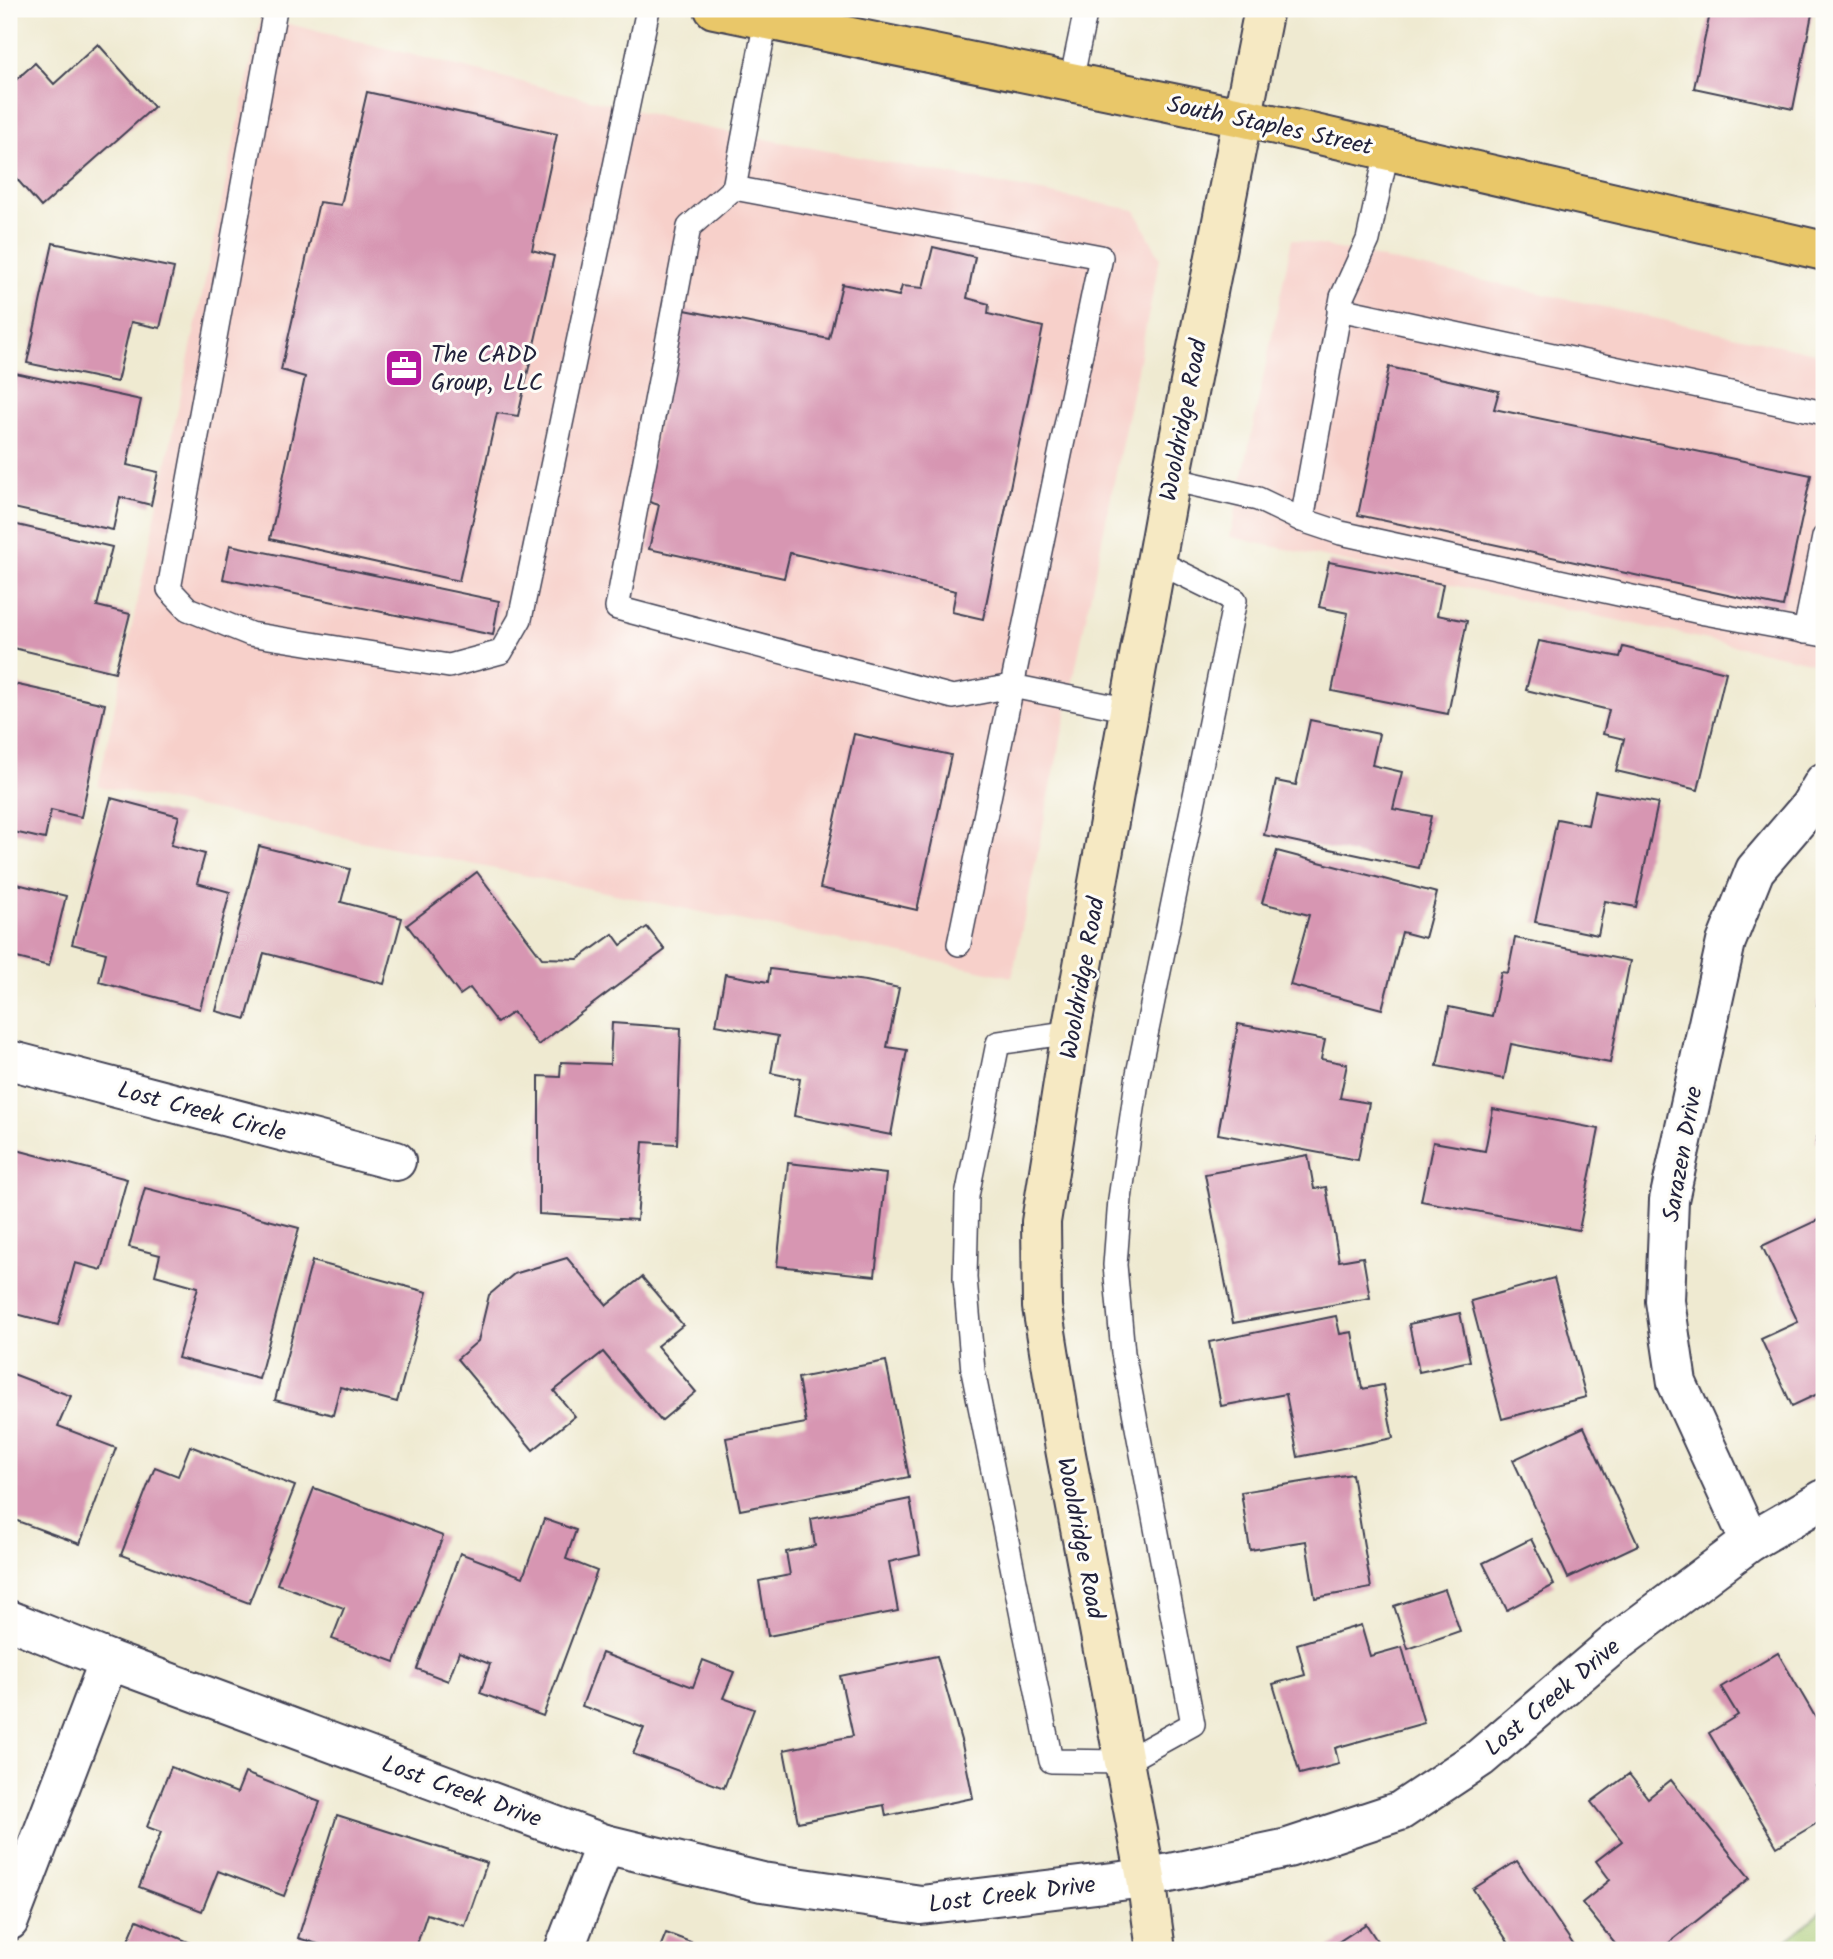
<svg xmlns="http://www.w3.org/2000/svg" width="1833" height="1959" font-family="Kalam,sans-serif">
<style>
.built{fill:#f7d0ca}
.green{fill:#a5c871;stroke:#647556;stroke-width:2}
.building{fill:#d796b2}
.lines{fill:none;stroke-linecap:round;stroke-linejoin:round}
.lane-casing{stroke:#414052;stroke-width:26}
.street-casing{stroke:#414052;stroke-width:42}
.secondary-casing{stroke:#414052;stroke-width:42}
.primary-casing{stroke:#414052;stroke-width:42}
.lane{stroke:#fff;stroke-width:23}
.street{stroke:#fff;stroke-width:38}
.secondary{stroke:#f6e9c3;stroke-width:38}
.primary{stroke:#e9c769;stroke-width:38}
.labels{text-anchor:middle;stroke-width:6;stroke-linejoin:round;paint-order:stroke}
.street-label{font-size:24px;fill:#22223b;stroke:#fdfcf7}
.poi-label{font-size:24px;fill:#22223b;stroke:#fdfcf7;text-anchor:start}
</style>
<rect width="100%" height="100%" fill="#fdfcf7"/>
<filter id="ink" filterUnits="userSpaceOnUse"><feTurbulence type="fractalNoise" baseFrequency=".0143" numOctaves="2"/><feDisplacementMap in="SourceGraphic" scale="14" xChannelSelector="R" yChannelSelector="G"/><feConvolveMatrix kernelMatrix="1 2 1 2 8 2 1 2 1" color-interpolation-filters="sRGB"/></filter>
<filter id="wash" filterUnits="userSpaceOnUse"><feTurbulence type="fractalNoise" baseFrequency=".00686" numOctaves="4" result="noise"/><feDisplacementMap in="SourceGraphic" scale="28" xChannelSelector="R" yChannelSelector="G"/><feGaussianBlur stdDeviation="1.57" result="paint"/><feColorMatrix in="noise" values="0 0 0 0 0 0 0 0 0 0 0 0 0 0 0 0 0 1.4 0 .05"/><feComposite in="paint" operator="in"/></filter>
<g filter="url(#wash)">
<rect width="100%" height="100%" fill="#efead1"/>
<!-- built -->
<g class="built">
<path d="M261 17 702 127 1135 210 1160 258 1012 977 98 786Z"/>
<path d="M1292 239 1824 355V665L1230 537Z"/>
</g>
<!-- green -->
<path class="green" d="M1824 1909V1950H1775Z"/>
<g id="blocks">
<!-- building -->
<g class="building">
<path d="M1711 9H1813L1793 109 1694 88Z"/>
<path d="M98 44 154 107 41 207 9 170V86L35 63 54 84Z"/>
<path d="M367 92 557 134 532 250 554 256 518 416 497 413 459 581 270 539 305 377 281 370 319 202 341 205Z"/>
<path d="M53 243 174 268 160 328 131 322 117 382 27 363Z"/>
<path d="M933 247 975 257 967 298 989 304 988 314 1043 327 983 619 952 612 956 591 790 553 784 578 649 549 659 505 643 500 685 310 829 339 842 284 899 296 902 286 923 288Z"/>
<path d="M1389 367 1499 391 1494 409 1811 475 1783 607 1358 515Z"/>
<path d="M15 373 141 400 127 465 158 472 151 505 120 497 113 530 9 507V403Z"/>
<path d="M9 523 112 547 97 606 130 614 115 672 9 647Z"/>
<path d="M230 545 499 601 493 635 223 579Z"/>
<path d="M1329 562 1443 584 1437 615 1467 621 1448 714 1332 691 1348 613 1319 607Z"/>
<path d="M1539 641 1620 657 1623 647 1726 672 1698 790 1616 771 1624 739 1603 734 1609 710 1526 690Z"/>
<path d="M9 683 105 704 81 817 51 810 45 839 9 831Z"/>
<path d="M1310 720 1379 734 1372 765 1402 772 1393 809 1431 816 1419 868 1264 835 1276 781 1296 785Z"/>
<path d="M854 734 951 755 917 910 820 888Z"/>
<path d="M1595 791 1658 803 1636 907 1605 901 1598 935 1535 922 1557 819 1588 825Z"/>
<path d="M111 798 179 816 171 845 205 854 197 883 230 892 200 1009 99 982 106 953 72 944Z"/>
<path d="M259 846 350 869 341 902 402 918 384 984 264 953 246 1019 216 1011Z"/>
<path d="M1277 851 1437 893 1425 938 1402 932 1382 1009 1290 985 1309 915 1262 903Z"/>
<path d="M477 872 542 958 578 959 613 934 621 945 647 927 665 950 538 1045 513 1012 497 1023 470 988 460 995 407 925Z"/>
<path d="M9 882 66 896 49 966 9 956Z"/>
<path d="M1515 938 1630 961 1610 1063 1511 1044 1504 1079 1437 1066 1449 1007 1492 1016 1501 972 1508 973Z"/>
<path d="M770 969 866 981 899 988 887 1047 907 1050 891 1135 794 1116 800 1079 771 1073 778 1036 716 1025 725 974 768 982Z"/>
<path d="M1824 984V1007L1817 1005Z"/>
<path d="M612 1023 681 1028 677 1144 643 1142 637 1220 539 1214V1076L560 1077 561 1062 610 1064Z"/>
<path d="M1238 1024 1325 1040 1321 1059 1347 1064 1340 1098 1369 1103 1358 1160 1218 1134Z"/>
<path d="M1493 1109 1599 1129 1579 1230 1421 1201 1433 1142 1485 1151Z"/>
<path d="M1823 1111H1824V1143L1816 1142Z"/>
<path d="M13 1149 127 1179 102 1270 75 1263 58 1325 9 1312V1166Z"/>
<path d="M1308 1155 1314 1189 1326 1187 1339 1261 1363 1257 1370 1298 1233 1323 1205 1174Z"/>
<path d="M788 1163 886 1174 875 1276 777 1266Z"/>
<path d="M1823 1176 1824 1197H1819Z"/>
<path d="M145 1188 299 1228 259 1379 178 1358 198 1287 155 1275 160 1255 129 1247Z"/>
<path d="M1824 1217V1391L1792 1406 1761 1339 1798 1322 1762 1246Z"/>
<path d="M567 1258 607 1305 642 1277 683 1325 657 1346 696 1392 661 1421 603 1352 554 1391 575 1416 533 1450 457 1359 478 1341 489 1295 514 1274Z"/>
<path d="M312 1261 427 1292 397 1402 340 1387 333 1415 275 1400Z"/>
<path d="M1554 1278 1586 1397 1502 1419 1471 1301Z"/>
<path d="M1460 1313 1470 1361 1419 1372 1409 1324Z"/>
<path d="M1336 1316 1340 1334 1352 1332 1362 1389 1383 1385 1393 1438 1298 1457 1286 1394 1221 1406 1209 1342Z"/>
<path d="M886 1361 909 1477 740 1510 726 1438 806 1423 798 1378Z"/>
<path d="M13 1374 71 1396 58 1426 116 1448 80 1544 9 1518V1386Z"/>
<path d="M1584 1427 1638 1545 1568 1578 1513 1460Z"/>
<path d="M190 1446 295 1486 249 1603 121 1555 155 1467 178 1476Z"/>
<path d="M1352 1474 1371 1588 1315 1598 1306 1541 1250 1550 1241 1492Z"/>
<path d="M314 1488 443 1536 395 1662 332 1639 344 1608 277 1584Z"/>
<path d="M910 1499 920 1555 889 1562 898 1611 768 1636 759 1581 790 1575 786 1552 815 1546 811 1519Z"/>
<path d="M544 1519 576 1530 566 1559 597 1571 543 1716 480 1693 490 1664 459 1652 448 1681 417 1669 460 1553 523 1577Z"/>
<path d="M1531 1539 1554 1585 1507 1610 1483 1563Z"/>
<path d="M1445 1589 1460 1631 1408 1649 1394 1606Z"/>
<path d="M1361 1625 1370 1656 1402 1647 1424 1723 1335 1748 1339 1764 1300 1774 1273 1684 1305 1675 1297 1644Z"/>
<path d="M602 1653 693 1687 703 1660 734 1672 723 1698 754 1709 724 1788 633 1754 644 1728 582 1706Z"/>
<path d="M1778 1653 1824 1732V1780L1816 1785 1824 1798V1819L1777 1847 1709 1733 1738 1715 1721 1687Z"/>
<path d="M937 1656 962 1744 973 1798 886 1816 884 1805 798 1822 784 1750 853 1736 840 1676Z"/>
<path d="M171 1767 237 1793 245 1773 320 1802 284 1896 218 1871 202 1911 139 1887 161 1832 147 1827Z"/>
<path d="M1629 1774 1648 1798 1671 1780 1750 1878 1660 1950H1620L1582 1903 1610 1880 1596 1861 1622 1841 1591 1802Z"/>
<path d="M337 1815 487 1863 465 1926 427 1914 415 1950H338L298 1938Z"/>
<path d="M1517 1861 1577 1950H1495L1508 1942 1473 1889Z"/>
<path d="M137 1920 198 1946 196 1950H124Z"/>
<path d="M1366 1924 1383 1950H1326Z"/>
<path d="M666 1933 712 1950H659Z"/>
</g>
</g>
</g>
<g filter="url(#ink)">
<use href="#blocks" fill-opacity="0" stroke="#414052" stroke-width="2"/>
<g class="lines">
<!-- lane casing -->
<g class="lane-casing">
<g id="lane">
<path d="M275 9 169 589 188 609 250 634 449 666 501 652 520 619 648 9"/>
<path d="M766 20 734 188 1101 257 1012 686 1130 710"/>
<path d="M1071 82 1086 9"/>
<path d="M734 188 689 227 617 608 953 697 1012 686 959 944"/>
<path d="M1339 309 1824 413"/>
<path d="M1171 479 1258 499 1302 520 1341 533 1705 613 1824 635"/>
<path d="M1302 520 1342 297 1368 240 1387 151"/>
<path d="M1805 632 1824 537"/>
<path d="M1071 1032 998 1043 967 1196 965 1278 973 1371 1051 1761 1124 1762 1193 1724 1123 1353 1115 1265 1120 1199 1138 1074 1235 600 1156 561"/>
</g>
</g>
<!-- street casing -->
<g class="street-casing">
<g id="street">
<path d="M9 1060 396 1161"/>
<path d="M1750 1542 1677 1383 1665 1301 1669 1200 1726 942 1755 870 1809 807 1824 782"/>
<path d="M9 1620 109 1660 605 1844 762 1882 921 1905 1146 1878 1288 1848 1400 1811 1480 1758 1613 1645 1750 1542 1824 1499"/>
<path d="M9 1921 109 1660"/>
<path d="M564 1950 605 1844"/>
</g>
</g>
<!-- secondary casing -->
<g class="secondary-casing">
<path id="secondary" d="M1156 1950 1146 1878 1065 1449 1042 1307 1041 1222 1071 1032 1171 479 1264 9"/>
</g>
<!-- primary casing -->
<g class="primary-casing">
<path id="primary" d="M714 9 1241 117 1824 251"/>
</g>
<!-- lane -->
<use href="#lane" class="lane"/>
<!-- street -->
<use href="#street" class="street"/>
<!-- secondary -->
<use href="#secondary" class="secondary"/>
<!-- primary -->
<use href="#primary" class="primary"/>
</g>
</g>
<!-- icons -->
<defs>
<g id="office-square" transform="scale(2.0125)"><rect x="-9" y="-9" width="18" height="18" rx="4" fill="#b5179e" stroke="#fdfcf7"/><path d="M-6-3h4V-5.5h4V-3h4V5H-6ZM-1-4.5V-3h2v-1.5ZM-6 0V1H6V0Z" fill="#fff"/></g>
</defs>
<g fill-rule="evenodd">
<use href="#office-square" x="404" y="368"/>
</g>
<g class="labels">
<!-- street labels -->
<g class="street-label">
<text transform="translate(1270 125) rotate(12)" y="8">South Staples Street</text>
<text transform="translate(1183 420) rotate(-79)" y="8">Wooldridge Road</text>
<text transform="translate(1082 978) rotate(-80)" y="8">Wooldridge Road</text>
<text transform="translate(202 1111) rotate(15)" y="8">Lost Creek Circle</text>
<text transform="translate(1682 1154) rotate(-80)" y="8">Sarazen Drive</text>
<text transform="translate(1081 1538) rotate(79)" y="8">Wooldridge Road</text>
<text transform="translate(1552 1697) rotate(-40)" y="8">Lost Creek Drive</text>
<text transform="translate(462 1791) rotate(20)" y="8">Lost Creek Drive</text>
<text transform="translate(1012 1894) rotate(-7)" y="8">Lost Creek Drive</text>
</g>
<!-- poi labels -->
<g class="poi-label">
<text x="431" y="362">The CADD<tspan x="431" dy="28">Group, LLC</tspan></text>
</g>
</g>
<!-- margin -->
<rect width="1833" height="1959" fill="none" stroke="#fdfcf7" stroke-width="35"/>
</svg>
